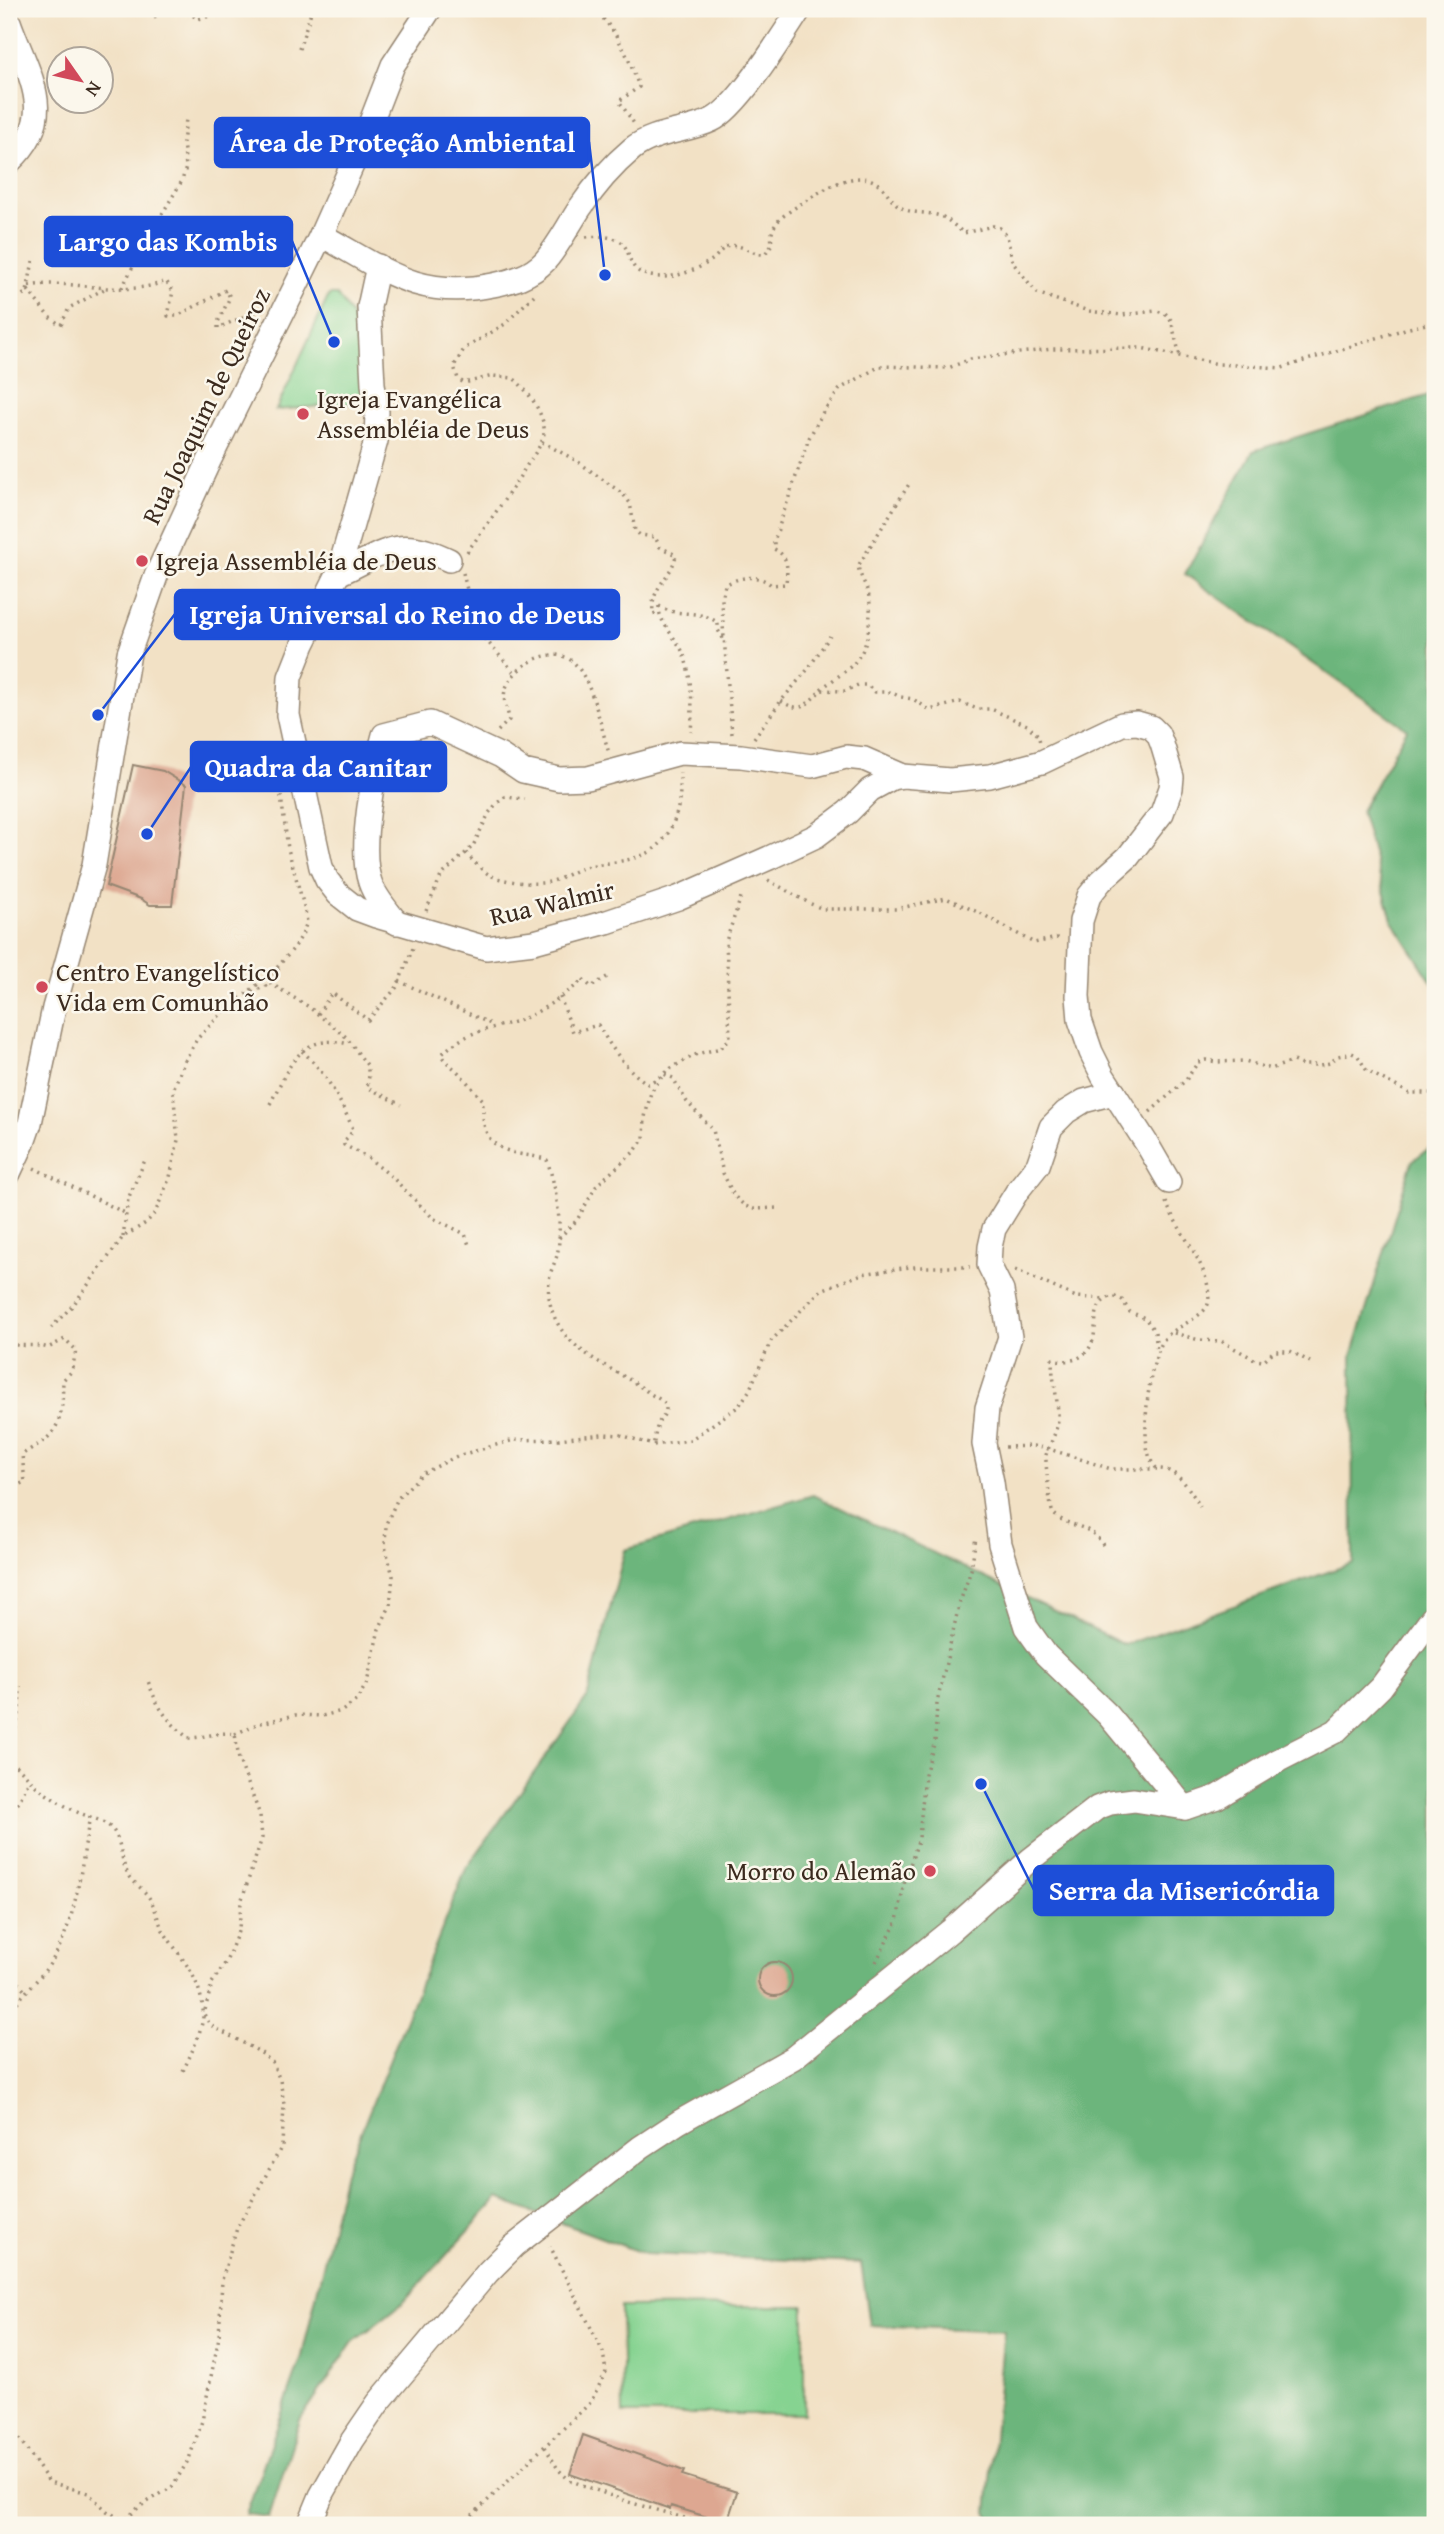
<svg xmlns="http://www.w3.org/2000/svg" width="1444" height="2534" font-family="'Gentium Book Plus',serif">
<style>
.green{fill:#86d391;stroke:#607e58;stroke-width:2}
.forest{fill:#6cb57b;stroke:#54704c;stroke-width:2}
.building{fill:#dda791}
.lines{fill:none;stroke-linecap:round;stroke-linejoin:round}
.minor-casing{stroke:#968672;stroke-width:26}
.path{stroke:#968672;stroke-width:3.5;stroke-dasharray:2 5;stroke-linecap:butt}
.minor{stroke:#fff;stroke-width:23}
.poi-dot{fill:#d1495b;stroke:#fbf7ec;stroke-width:2.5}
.labels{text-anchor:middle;stroke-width:5;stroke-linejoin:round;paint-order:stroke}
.poi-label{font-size:26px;fill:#3b2a1e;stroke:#fbf7ec;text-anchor:start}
.street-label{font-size:26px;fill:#3b2a1e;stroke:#fbf7ec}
.leader{fill:none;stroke:#1d4ed8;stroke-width:2.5}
.callout-dot{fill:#1d4ed8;stroke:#fbf7ec;stroke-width:2.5}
.callout{fill:#1d4ed8;stroke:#1d4ed8;stroke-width:2.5}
.callout-label{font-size:28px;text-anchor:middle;font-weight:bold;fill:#fff}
</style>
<rect width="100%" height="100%" fill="#fbf7ec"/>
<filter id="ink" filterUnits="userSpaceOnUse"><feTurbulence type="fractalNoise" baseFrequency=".0143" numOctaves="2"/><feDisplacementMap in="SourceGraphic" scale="14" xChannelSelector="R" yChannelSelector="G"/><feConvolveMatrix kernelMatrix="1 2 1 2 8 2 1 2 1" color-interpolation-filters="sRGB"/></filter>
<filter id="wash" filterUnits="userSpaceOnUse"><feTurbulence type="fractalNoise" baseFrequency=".00686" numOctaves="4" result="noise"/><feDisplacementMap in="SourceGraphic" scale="28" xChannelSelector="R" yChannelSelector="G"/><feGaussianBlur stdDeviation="1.57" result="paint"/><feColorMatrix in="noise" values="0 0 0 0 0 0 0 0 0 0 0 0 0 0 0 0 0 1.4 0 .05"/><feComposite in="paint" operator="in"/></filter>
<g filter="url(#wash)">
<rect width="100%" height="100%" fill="#f2e1c5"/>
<!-- green -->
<g class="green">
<path d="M329 295H337L361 329 366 402 276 410Z"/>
<path d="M804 2306V2414H623L621 2307Z"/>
</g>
<!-- forest -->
<g class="forest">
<path d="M1435 393V987L1392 920 1361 811 1407 729 1185 574 1253 451Z"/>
<path d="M1435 1144V2525H994L987 2512 1004 2331 870 2325 861 2263 645 2254 497 2199 403 2303 353 2342 300 2420 269 2517 246 2514 302 2356 345 2172 466 1869 587 1698 625 1550 813 1495 1125 1645 1353 1563 1352 1356 1412 1161Z"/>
</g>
<g id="blocks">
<!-- building -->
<g class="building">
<path d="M133 765 163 771 186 785 172 905H150L141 899 106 886Z"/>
<circle cx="775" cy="1979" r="17"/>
<path d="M583 2435 684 2471 682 2475 737 2492 727 2523 671 2506 670 2509 570 2474Z"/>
</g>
</g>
</g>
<g filter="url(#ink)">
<use href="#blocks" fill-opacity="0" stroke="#968672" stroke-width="2"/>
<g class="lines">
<!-- minor casing -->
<g class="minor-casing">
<g id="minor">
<path d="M9 22C28 76 60 116 9 162"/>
<path d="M321 235C384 269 417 300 493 285 512 281 531 276 545 261 559 245 568 226 580 208 594 187 613 165 632 149 654 131 687 132 712 120 738 108 783 35 800 9"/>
<path d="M378 266 369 307 373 384 377 412 376 441 338 574 303 644 290 677 288 715 321 867 327 880 338 894 357 909 376 916 486 948 534 942 607 922 678 898 769 858 816 836 848 812 870 790 892 778 903 776"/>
<path d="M338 574C386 553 396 534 449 560"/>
<path d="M397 923C387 910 375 897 370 882 358 848 374 770 384 735L430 723 501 756 523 771 559 779 588 778 680 753 741 756 812 766 846 757 864 759 903 776 950 780 990 776 1042 762 1122 724 1137 723 1151 727 1158 734 1162 744 1172 777 1171 788 1162 813 1151 827 1128 857 1101 881 1089 896 1081 921 1078 996 1080 1020 1091 1052 1103 1076 1147 1144 1169 1182"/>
<path d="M1114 1093 1084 1101 1066 1112 1051 1127 1038 1165 1018 1190 994 1229 990 1247 989 1265 1002 1291 1010 1337 987 1408 984 1444 992 1482 1000 1544 1026 1627 1046 1655 1108 1715 1185 1808"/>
<path d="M9 1173 23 1143 30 1123 54 1008 94 865 129 653 156 576 209 461 321 235 369 127 393 65 430 9"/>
<path d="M309 2525 321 2496 352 2441 378 2403 488 2272 514 2246 641 2147 679 2122 793 2058 950 1931 1031 1859 1097 1808 1110 1803 1134 1800 1185 1808 1217 1797 1279 1760 1336 1731 1381 1687 1435 1614"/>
</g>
</g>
<!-- path -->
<g class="path">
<path d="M593 9C617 29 629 58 639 87L619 101 635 125"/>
<path d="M154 17C176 8 178 5 198 19L239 9"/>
<path d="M299 49 312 9"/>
<path d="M586 237C648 231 613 269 651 276 672 280 695 271 712 260 718 256 721 248 729 246 741 243 752 255 765 254L772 244C769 225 781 217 796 207 817 194 859 162 883 188 891 197 894 205 906 210 918 214 931 212 943 217 950 221 957 228 964 233L993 226 1000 228 1007 236 1013 263 1037 293 1088 311 1122 315 1156 311 1165 313 1171 320 1180 356"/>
<path d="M29 286C74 278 122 299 166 281L173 291 168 316H177L226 290 230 297 218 322V328L254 312 259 315"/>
<path d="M122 288 147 239 182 181 186 167 183 143 186 119"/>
<path d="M28 290 49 317 61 325 69 308 106 288"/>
<path d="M9 297 21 296 27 292 33 261"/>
<path d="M542 442 577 461 623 494 630 503 635 531 640 535 655 537 660 547 676 555C672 578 650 586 653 614L659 612"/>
<path d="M467 552C489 522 510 493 529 462 535 453 543 443 544 433 546 415 526 388 513 378L493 376 464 383 458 379 454 366 464 349 505 324 534 295"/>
<path d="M463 573 475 624 480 633 514 672"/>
<path d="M659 606C658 623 678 639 684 655 692 679 693 707 691 732"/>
<path d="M659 606C677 618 699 608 718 623V630L724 640"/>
<path d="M821 689C848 668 865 663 869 625 870 615 871 607 869 597 867 586 860 577 858 566L911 481"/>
<path d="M781 701C802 714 806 705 821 690L845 691 858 685H867L875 692H890L901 697 913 699 930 710 960 702 977 709H991L1027 725 1038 735 1040 742"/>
<path d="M498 731 509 720C508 708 501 700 506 688 514 666 552 643 573 662 592 679 601 728 609 753"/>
<path d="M732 734 723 625 722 599 725 585C738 577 759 573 771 585L786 584C787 569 790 557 774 549V541L809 438 823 412 840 389 880 366 948 368 971 359 1052 349 1141 348 1218 364 1282 368 1405 329 1435 322"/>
<path d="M754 738 781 701 808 669 830 636"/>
<path d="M466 853C472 860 482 871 490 875 503 882 535 885 549 882 563 879 575 869 589 866 614 861 648 862 664 839 679 819 681 796 680 773"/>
<path d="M768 880 809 903 823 909H896L946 898 982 914 1034 943 1057 938 1058 939"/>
<path d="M426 911 441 876 473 846 489 813 497 803 505 797 525 799"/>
<path d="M607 977 591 987 583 979C571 992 531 1018 514 1022 483 1031 466 1031 441 1055 446 1063 452 1066 458 1072 467 1081 474 1091 483 1100 482 1131 485 1146 519 1154 529 1156 537 1156 547 1160 556 1187 562 1222 558 1250 557 1259 552 1267 550 1275 545 1298 553 1322 569 1339 592 1363 624 1373 649 1393 655 1397 661 1399 666 1405 667 1416 660 1417 657 1427 655 1433 655 1439 653 1445"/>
<path d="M399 981 493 1025"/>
<path d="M270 983 309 1007 346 1037 367 1065 369 1076 367 1087 401 1105"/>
<path d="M246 995 268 985 281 965"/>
<path d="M560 997 573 1032 598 1025C611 1047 626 1070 648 1084L664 1074 673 1078 687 1102 713 1130 723 1173 734 1196 745 1206 754 1209 777 1208"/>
<path d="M318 1014 332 993 368 1020 397 987 413 948"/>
<path d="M302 1051C326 1072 340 1100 353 1129L350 1135 344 1141V1145L367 1157 392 1177 433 1218 465 1234 469 1245"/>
<path d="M270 1104C290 1066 299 1032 349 1044"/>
<path d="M1150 1112 1186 1080 1198 1062 1206 1060 1217 1062 1245 1061 1271 1069 1293 1061 1302 1065H1320L1330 1063 1338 1056 1352 1053 1358 1056 1367 1071 1390 1083 1409 1093H1432"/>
<path d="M34 1168 125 1213"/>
<path d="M1166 1202C1177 1231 1215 1272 1208 1304 1205 1316 1176 1327 1167 1336 1149 1354 1141 1432 1149 1455 1150 1460 1154 1465 1157 1469 1177 1467 1192 1492 1200 1507"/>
<path d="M123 1237 128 1199 146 1158"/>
<path d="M559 1238 577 1220 597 1185 635 1151 644 1138 645 1117 651 1092 666 1071 697 1054 721 1048 730 1038 726 941 742 894"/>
<path d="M1015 1270 1076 1297 1105 1299"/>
<path d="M51 1328 74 1304 123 1237 146 1223 155 1213 170 1177 178 1140 173 1090 185 1060 197 1039 220 1015 274 971 294 948 302 935 307 922 305 910 288 849 279 781"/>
<path d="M1174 1333 1199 1340 1221 1341 1256 1360 1263 1361 1274 1351H1290L1310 1362"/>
<path d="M9 1343C22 1348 34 1343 48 1348L65 1339 76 1350 72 1371 63 1380C62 1402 64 1424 46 1439 39 1445 29 1449 22 1455L25 1482 9 1489"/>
<path d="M1005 1447 1033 1446 1049 1449 1111 1469H1157"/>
<path d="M1103 1545C1100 1541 1096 1535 1092 1533 1080 1524 1064 1525 1053 1513 1050 1510 1045 1459 1046 1455 1051 1440 1059 1430 1058 1413 1057 1395 1052 1377 1052 1359 1070 1364 1087 1359 1093 1340 1098 1322 1091 1303 1113 1296L1122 1300 1130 1312 1145 1318 1155 1332 1157 1352"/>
<path d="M235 1734 257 1724 295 1715 322 1716 342 1711 357 1700 367 1683 379 1629 390 1606 393 1576 385 1546 386 1524 398 1498 422 1474 457 1456 514 1440 559 1439 602 1434 621 1435 653 1445 690 1440 739 1406 749 1391 771 1341 821 1290 862 1274 910 1267H970"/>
<path d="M9 1756 19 1714 20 1686"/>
<path d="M9 1763C24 1768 28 1781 41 1790 53 1799 69 1809 82 1814 92 1818 103 1820 111 1828 122 1839 120 1859 127 1872 132 1882 142 1888 148 1896 156 1907 157 1919 163 1930 181 1960 199 1973 203 2010 205 2026 190 2056 183 2071"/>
<path d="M9 1815 19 1802 29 1780"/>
<path d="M876 1962 897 1921 905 1880 919 1838 925 1774 935 1741 937 1703 959 1605 971 1570 976 1537"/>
<path d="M9 1972 25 1991"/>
<path d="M9 2014C21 1994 41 1979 53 1959 78 1916 81 1864 90 1816"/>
<path d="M9 2429 16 2434 49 2482 88 2493 107 2511 124 2521"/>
<path d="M545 2447 558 2469 569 2480 625 2501 709 2525"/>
<path d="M123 2525 124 2521 139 2507 172 2487 189 2459 202 2421 219 2337 222 2280 231 2248 237 2228 282 2146 284 2104 280 2080 272 2062 260 2052 210 2025 204 2014 212 1983 226 1962 239 1929 241 1902 262 1838 260 1815 239 1760 235 1734C218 1731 205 1738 188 1738 166 1719 158 1709 148 1681"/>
<path d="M462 2525 590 2403 606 2372 603 2352 550 2246"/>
<path d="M531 2525H554"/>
<path d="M756 2525 759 2522 787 2525"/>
</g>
<!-- minor -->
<use href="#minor" class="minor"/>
</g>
</g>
<!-- markers -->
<g class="poi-dot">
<circle cx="303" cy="414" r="7"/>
<circle cx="142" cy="561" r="7"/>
<circle cx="42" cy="987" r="7"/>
<circle cx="930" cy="1871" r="7"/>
</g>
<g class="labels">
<!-- poi labels -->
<g class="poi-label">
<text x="317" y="408">Igreja Evangélica<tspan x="317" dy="30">Assembléia de Deus</tspan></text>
<text x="156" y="570">Igreja Assembléia de Deus</text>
<text x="56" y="981">Centro Evangelístico<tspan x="56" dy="30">Vida em Comunhão</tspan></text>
<text x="916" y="1880" text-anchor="end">Morro do Alemão</text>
</g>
<!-- street labels -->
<g class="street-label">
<text transform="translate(206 406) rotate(-64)" y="9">Rua Joaquim de Queiroz</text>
<text transform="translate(552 903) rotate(-13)" y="9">Rua Walmir</text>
</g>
</g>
<!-- callouts -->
<path class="leader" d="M605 275L589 142M334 342L292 241M98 715L175 614M147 834L191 767M981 1784L1034 1890"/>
<g class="callout-dot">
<circle cx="605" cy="275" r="7"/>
<circle cx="334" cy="342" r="7"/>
<circle cx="98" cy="715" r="7"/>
<circle cx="147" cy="834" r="7"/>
<circle cx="981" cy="1784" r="7"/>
</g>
<g class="callout">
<rect x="215" y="118" width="374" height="49" rx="7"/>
<rect x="45" y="217" width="247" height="49" rx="7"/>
<rect x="175" y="590" width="444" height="49" rx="7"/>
<rect x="191" y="742" width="255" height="49" rx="7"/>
<rect x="1034" y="1866" width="299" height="49" rx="7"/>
</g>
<g class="callout-label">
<text x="402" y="152">Área de Proteção Ambiental</text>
<text x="168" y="251">Largo das Kombis</text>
<text x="397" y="624">Igreja Universal do Reino de Deus</text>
<text x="318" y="777">Quadra da Canitar</text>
<text x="1184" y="1900">Serra da Misericórdia</text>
</g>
<!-- margin -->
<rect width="1444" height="2534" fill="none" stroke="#fbf7ec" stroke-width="35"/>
<!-- north arrow -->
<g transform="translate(80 80) rotate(124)"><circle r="33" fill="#fbf7ec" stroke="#aea59a" stroke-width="2"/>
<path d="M0-5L12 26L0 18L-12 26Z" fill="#d1495b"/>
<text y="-10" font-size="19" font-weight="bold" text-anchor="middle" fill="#3b2a1e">N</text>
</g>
</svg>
